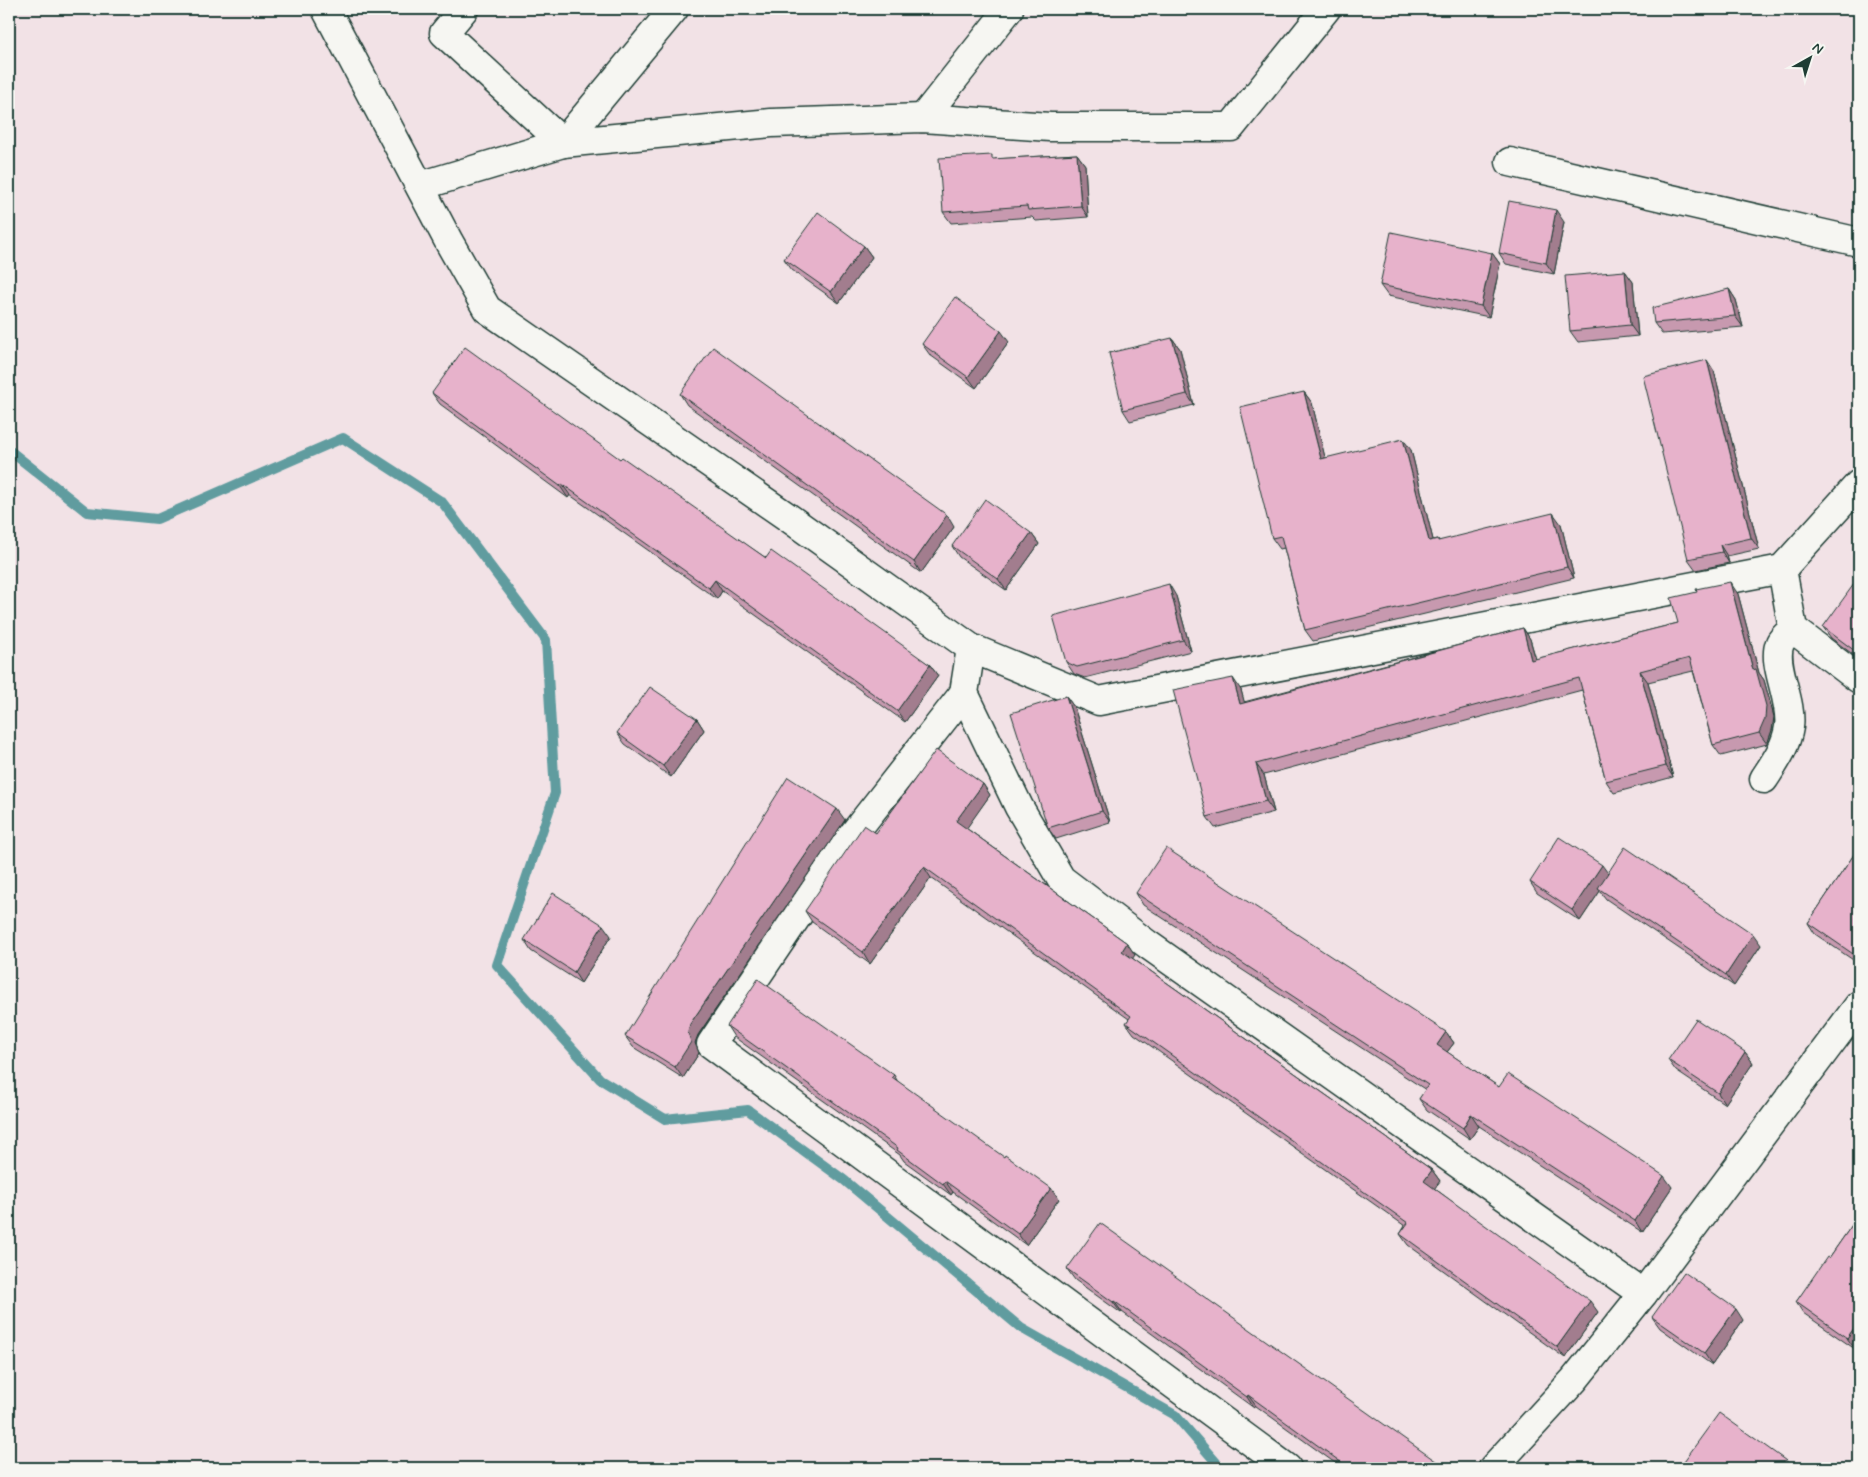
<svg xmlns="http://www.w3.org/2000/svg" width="1868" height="1477" font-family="Mynerve,sans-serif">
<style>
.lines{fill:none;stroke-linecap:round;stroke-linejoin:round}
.stream{stroke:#609c9f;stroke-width:10}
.minor-casing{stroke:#1f3d34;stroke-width:31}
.minor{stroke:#f6f6f2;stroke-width:28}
.wall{fill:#c799af;stroke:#1f3d34}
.shaded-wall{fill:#a27d8e;stroke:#1f3d34}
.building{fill:#e7b2cb;stroke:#1f3d34}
</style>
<rect width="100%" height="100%" fill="#f2e2e6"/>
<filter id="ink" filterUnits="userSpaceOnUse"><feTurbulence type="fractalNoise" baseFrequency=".02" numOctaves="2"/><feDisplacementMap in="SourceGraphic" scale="10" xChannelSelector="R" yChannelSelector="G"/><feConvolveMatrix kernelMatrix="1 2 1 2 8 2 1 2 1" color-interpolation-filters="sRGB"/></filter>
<g filter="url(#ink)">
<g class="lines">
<!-- stream -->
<path class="stream" d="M9 450 87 512 157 519 343 438 442 502 546 640 555 793 497 965 600 1079 665 1119 748 1110 844 1180 1021 1328 1175 1415 1221 1468"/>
<!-- minor casing -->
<g class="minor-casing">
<g id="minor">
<path d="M326 9 449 242 487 309 789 518 971 648 1099 701 1782 569 1859 484"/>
<path d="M464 9 444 33 563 143"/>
<path d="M923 118 1009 9"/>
<path d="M563 143 674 9"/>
<path d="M1510 162 1859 242"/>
<path d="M420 186 563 143 771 123 923 118 1050 127H1231L1326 9"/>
<path d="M1782 569 1793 629 1859 679"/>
<path d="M971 648 964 693 1019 807 1061 879 1147 944 1643 1294"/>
<path d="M964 693 848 841 711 1044 1287 1468"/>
<path d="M1764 779C1775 762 1786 747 1789 727 1793 700 1771 664 1780 643 1782 638 1789 633 1793 629"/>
<path d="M1493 1468 1574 1380 1643 1294 1859 1005"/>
</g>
</g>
<!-- minor -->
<use href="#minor" class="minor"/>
</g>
<!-- wall -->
<g class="wall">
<path d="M1077 154 1085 165 1088 217 1036 221 1032 217 951 223 943 212 995 159Z"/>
<path d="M1564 222 1554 274 1506 264 1499 253Z"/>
<path d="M864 246 872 257 839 303 792 270 784 259Z"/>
<path d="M1492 253 1500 264 1489 317 1388 296 1380 285Z"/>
<path d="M1625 271 1633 282 1638 336 1578 342 1570 331Z"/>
<path d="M1729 289 1736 300 1743 327 1662 334 1654 323Z"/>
<path d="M1172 338 1180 349 1194 405 1130 421 1123 410Z"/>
<path d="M1009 342 976 388 930 355 922 344Z"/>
<path d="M1714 371 1759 549 1727 556 1729 563 1696 570 1688 559Z"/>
<path d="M1304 392 1312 403 1325 458 1411 450 1433 540 1438 539 1439 541 1561 524 1574 578 1313 641 1305 630 1284 548 1280 549 1272 538Z"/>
<path d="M432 393 620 459 766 558 930 665 938 676 905 722 722 591 717 599 570 495 568 498 440 404Z"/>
<path d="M680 394 954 527 921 573 687 405Z"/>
<path d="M1031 533 1039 544 1006 590 959 557 952 546Z"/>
<path d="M1859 587V659L1831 638 1823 627Z"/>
<path d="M1738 594 1759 673 1764 680 1774 717 1772 730 1767 744 1721 756 1713 745 1693 671 1648 682 1673 777 1614 793 1606 781 1582 690 1264 775 1274 812 1215 828 1207 817 1241 690 1244 702 1523 628 1530 639 1536 659 1678 623Z"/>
<path d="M1176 596 1191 651 1085 678 1074 674 1066 662Z"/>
<path d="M1066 696 1074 707 1110 822 1056 839 1048 828Z"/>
<path d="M697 719 704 730 671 777 625 744 617 733Z"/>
<path d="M983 784 990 795 966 828 1127 943 1135 955 1132 958 1432 1170 1440 1181 1434 1188 1598 1312 1565 1358 1408 1245 1400 1234 1405 1226 1134 1034 1126 1023 1129 1019 931 878 870 964 812 922 805 911 876 833Z"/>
<path d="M845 820 698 1035 695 1043 699 1053 683 1078 633 1047 625 1036Z"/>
<path d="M1859 847V964L1815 934 1808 923Z"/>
<path d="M1608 873 1761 945 1734 986 1606 899 1600 891 1580 921 1537 893 1530 882Z"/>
<path d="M1136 893 1446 1032 1454 1043 1447 1052 1499 1087 1672 1187 1642 1232 1479 1126 1470 1139 1427 1110 1419 1099 1426 1090 1143 905Z"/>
<path d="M611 936 581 983 531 951 524 940Z"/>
<path d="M727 1026 894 1075 898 1082 1059 1199 1026 1245 953 1192 951 1195 904 1161 900 1155 734 1037Z"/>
<path d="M1745 1052 1753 1063 1725 1104 1676 1071 1668 1060Z"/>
<path d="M1859 1215V1343L1855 1349 1803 1313 1796 1302 1829 1258Z"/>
<path d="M1067 1269 1444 1468H1342L1256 1406 1254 1408 1122 1312 1121 1313 1075 1280Z"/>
<path d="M1652 1317 1743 1320 1712 1365 1660 1328Z"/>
</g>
<!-- shaded-wall -->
<g class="shaded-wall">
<path d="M1077 154 1085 165 1088 217 1081 206Z"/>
<path d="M1556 210 1564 222 1554 274 1546 263Z"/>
<path d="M864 246 872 257 839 303 831 292Z"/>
<path d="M1492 253 1500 264 1489 317 1481 306Z"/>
<path d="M1625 271 1633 282 1638 336 1630 325Z"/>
<path d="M1729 289 1736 300 1743 327 1735 316Z"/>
<path d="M1001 331 1009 342 976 388 968 377Z"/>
<path d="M1172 338 1180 349 1194 405 1187 394Z"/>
<path d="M1707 360 1714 371 1759 549 1751 538Z"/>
<path d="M1304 392 1312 403 1328 470 1321 459Z"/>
<path d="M1403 439 1411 450 1436 552 1429 541Z"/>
<path d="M562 484 570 495 568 498 560 486Z"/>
<path d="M1553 513 1561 524 1574 578 1567 567Z"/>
<path d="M947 515 954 527 921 573 914 562Z"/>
<path d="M1031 533 1039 544 1006 590 998 579Z"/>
<path d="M1720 545 1727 556 1729 563 1722 552Z"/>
<path d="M715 580 722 591 717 599 709 588Z"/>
<path d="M1730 582 1738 594 1759 673 1764 680 1774 717 1772 730 1767 744 1759 733 1753 670Z"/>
<path d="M1169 584 1176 596 1191 651 1183 640Z"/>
<path d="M1523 628 1530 639 1539 671 1531 660Z"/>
<path d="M930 665 938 676 905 722 897 711Z"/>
<path d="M1640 671 1648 682 1673 777 1666 766Z"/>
<path d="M1233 678 1241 690 1248 715 1240 704Z"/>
<path d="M1066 696 1074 707 1110 822 1102 811Z"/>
<path d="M697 719 704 730 671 777 663 766Z"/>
<path d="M1256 764 1264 775 1274 812 1266 801Z"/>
<path d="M983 784 990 795 964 832 956 821Z"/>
<path d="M837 809 845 820 698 1035 695 1043 699 1053 683 1078 675 1067 690 1024Z"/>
<path d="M1602 865 1610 876 1598 888 1600 891 1580 921 1572 910Z"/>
<path d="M924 867 931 878 870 964 863 952Z"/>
<path d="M603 925 611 936 581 983 574 972Z"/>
<path d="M1753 934 1761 945 1734 986 1726 975Z"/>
<path d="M1127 943 1135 955 1130 962 1122 951Z"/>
<path d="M1446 1032 1454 1043 1444 1056 1437 1045Z"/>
<path d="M1745 1052 1753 1063 1725 1104 1718 1093Z"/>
<path d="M1471 1114 1479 1126 1470 1139 1463 1128Z"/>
<path d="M1432 1170 1440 1181 1432 1192 1424 1181Z"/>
<path d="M1664 1176 1672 1187 1642 1232 1635 1221Z"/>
<path d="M945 1181 953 1192 951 1195 943 1184Z"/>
<path d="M1051 1188 1059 1199 1026 1245 1018 1234Z"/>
<path d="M1114 1301 1122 1312 1121 1313 1113 1302Z"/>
<path d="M1590 1301 1598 1312 1565 1358 1557 1347Z"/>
<path d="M1736 1309 1743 1320 1712 1365 1704 1353Z"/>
<path d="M1859 1321V1343L1855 1349 1847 1338Z"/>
<path d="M1248 1395 1256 1406 1254 1408 1247 1397Z"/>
<path d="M1440 1464 1444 1468H1437Z"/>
</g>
<!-- building -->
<g class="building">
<path d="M1077 154 1081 206 1028 210 1027 206 943 212 939 158 992 155V159Z"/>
<path d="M1509 201 1556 210 1546 263 1499 253Z"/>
<path d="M818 212 864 246 831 292 784 259Z"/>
<path d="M1391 232 1492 253 1481 306 1380 285Z"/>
<path d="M1625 271 1630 325 1570 331 1565 276Z"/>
<path d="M1729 289 1735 316 1654 323 1652 308Z"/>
<path d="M955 297 1001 331 968 377 922 344Z"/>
<path d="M1172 338 1187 394 1123 410 1109 353Z"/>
<path d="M465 347 620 459 622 457 766 558 771 551 930 665 897 711 715 580 709 588 562 484 560 486 432 393Z"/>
<path d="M713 347 947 515 914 562 680 394Z"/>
<path d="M1707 360 1751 538 1720 545 1722 552 1688 559 1643 376Z"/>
<path d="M1304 392 1321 459 1403 439 1429 541 1438 539V541L1553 513 1567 567 1305 630 1281 536 1272 538 1240 407Z"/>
<path d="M985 499 1031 533 998 579 952 546Z"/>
<path d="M1730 582 1753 670 1756 669 1766 706 1765 719 1759 733 1713 745 1690 658 1640 671 1666 766 1606 781 1579 678 1256 764 1266 801 1207 817 1173 690 1233 678 1240 704 1523 628 1531 660 1678 623 1671 598 1697 592 1696 589Z"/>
<path d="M1169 584 1183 640 1077 667 1066 662 1053 616Z"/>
<path d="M1854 584 1859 587V654L1823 627Z"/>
<path d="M650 687 697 719 663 766 617 733Z"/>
<path d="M1066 696 1102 811 1048 828 1011 713Z"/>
<path d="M936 750 983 784 956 821 1127 943 1122 951 1432 1170 1424 1181 1590 1301 1557 1347 1400 1234 1408 1223 1126 1023 1131 1016 924 867 863 952 805 911 864 825 876 833Z"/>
<path d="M788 777 837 809 690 1024 688 1032 691 1042 675 1067 625 1036Z"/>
<path d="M1559 837 1602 865 1572 910 1530 882Z"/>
<path d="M1625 847 1753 934 1726 975 1598 888Z"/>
<path d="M1859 847V958L1808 923Z"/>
<path d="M1166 848 1446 1032 1437 1045 1499 1087 1508 1074 1664 1176 1635 1221 1471 1114 1463 1128 1419 1099 1428 1085 1136 893Z"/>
<path d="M553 893 603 925 574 972 524 940Z"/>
<path d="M758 979 894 1075 892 1077 1004 1157 1005 1155 1051 1188 1018 1234 945 1181 943 1184 897 1150 898 1148 727 1026Z"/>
<path d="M1696 1019 1745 1052 1718 1093 1668 1060Z"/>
<path d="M1859 1215V1321L1847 1338 1796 1302 1827 1257 1829 1258Z"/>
<path d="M1100 1223 1440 1464 1437 1468H1349L1248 1395 1247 1397 1114 1301 1113 1302 1067 1269Z"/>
<path d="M1684 1272 1736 1309 1704 1353 1652 1317Z"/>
<path d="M1719 1413 1796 1468 1797 1465 1801 1468H1679Z"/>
<path d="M1644 1462 1652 1468H1639Z"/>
</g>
</g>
<!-- margin -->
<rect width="1868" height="1477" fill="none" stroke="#f6f6f2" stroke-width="30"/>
<rect x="15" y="15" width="1838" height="1447" fill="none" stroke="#1f3d34" stroke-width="2" filter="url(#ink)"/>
<!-- north arrow -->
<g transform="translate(1810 58) rotate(39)" stroke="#f6f6f2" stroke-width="4" paint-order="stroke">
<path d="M0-4L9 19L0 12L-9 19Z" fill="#1f3d34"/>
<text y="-8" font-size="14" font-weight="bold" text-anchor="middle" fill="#1f3d34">N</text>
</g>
</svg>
